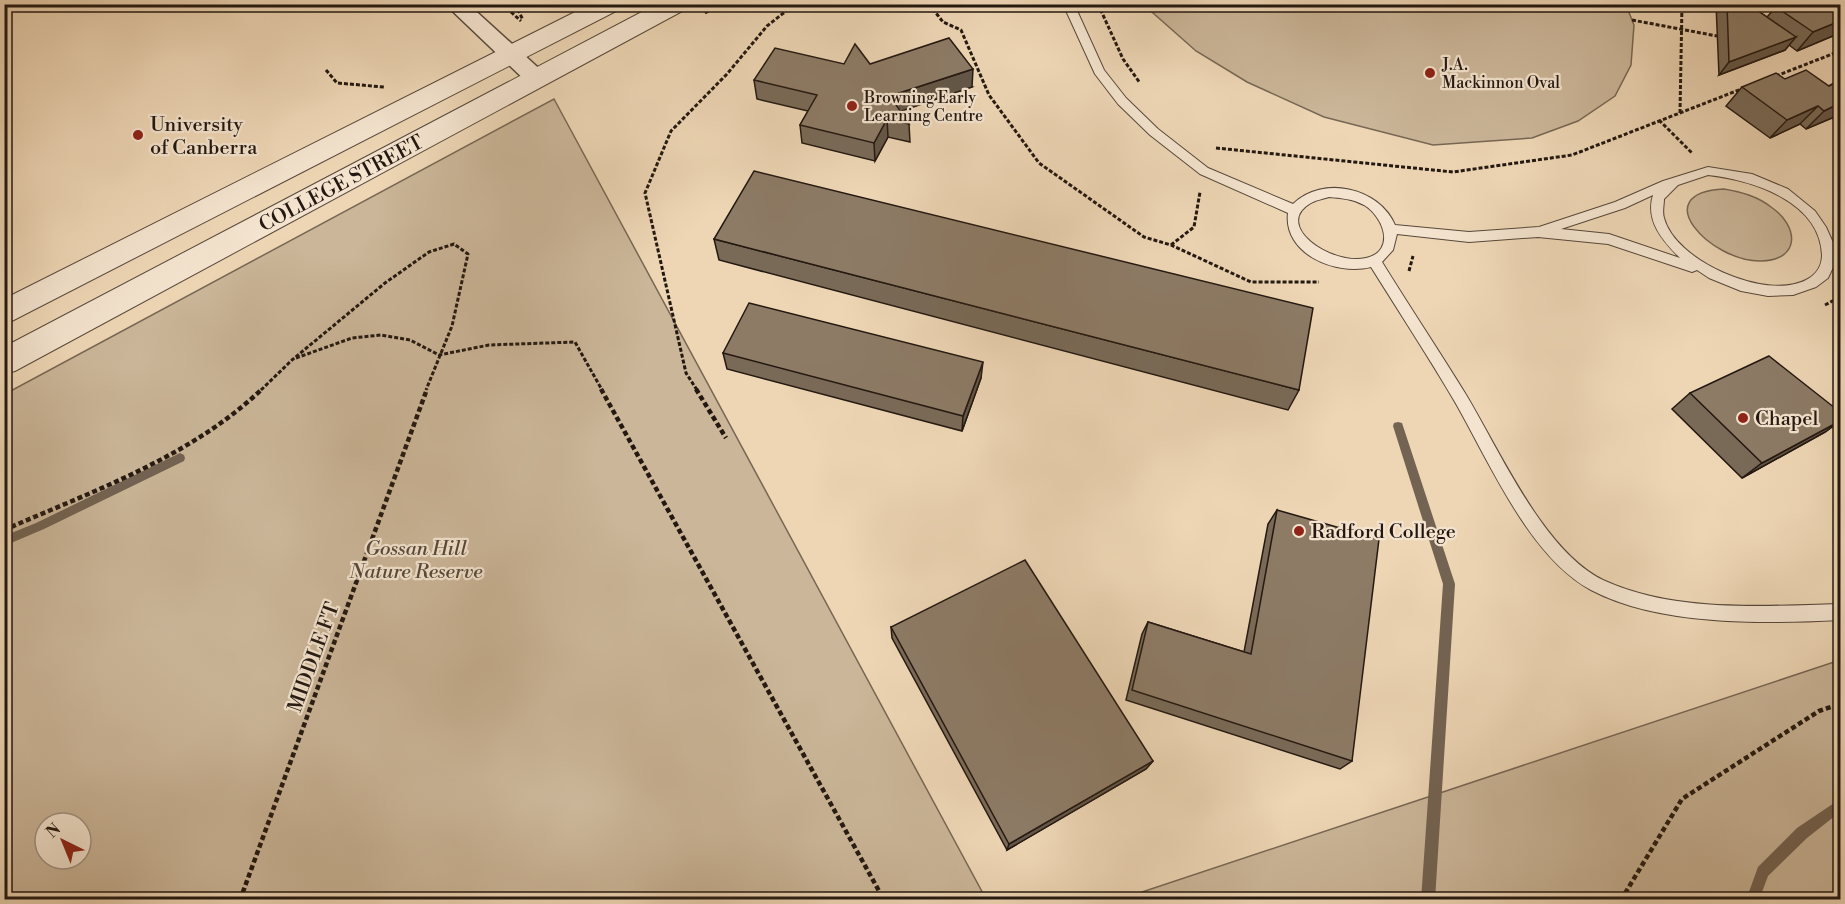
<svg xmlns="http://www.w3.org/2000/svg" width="1845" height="904" font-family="'Libre Bodoni',serif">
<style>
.green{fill:#cbb699;stroke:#776755;stroke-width:1.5;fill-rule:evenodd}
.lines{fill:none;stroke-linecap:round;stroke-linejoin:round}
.stream{fill:#736352;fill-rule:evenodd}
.service-casing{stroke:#56483a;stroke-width:2}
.minor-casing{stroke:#56483a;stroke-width:3}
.tertiary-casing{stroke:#56483a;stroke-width:2}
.path-far1{stroke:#231811;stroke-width:3;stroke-dasharray:4 2;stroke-linecap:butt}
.path{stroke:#231811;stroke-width:4.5;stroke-dasharray:5 3;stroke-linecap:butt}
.service{fill:#f4e4cf;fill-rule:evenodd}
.minor{fill:#f4e4cf;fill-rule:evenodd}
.tertiary{fill:#f4e4cf;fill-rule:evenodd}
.wall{fill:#796a58;stroke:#231811;stroke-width:1.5}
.shaded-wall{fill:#635647;stroke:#231811;stroke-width:1.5}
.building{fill:#8d7b66;stroke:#231811;stroke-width:1.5}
.poi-dot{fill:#8f2418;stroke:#f4e4cf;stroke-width:2}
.labels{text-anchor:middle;stroke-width:4.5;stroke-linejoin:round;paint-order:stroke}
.far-poi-label{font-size:16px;fill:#231811;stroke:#f4e4cf;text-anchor:start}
.poi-label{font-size:20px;fill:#231811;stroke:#f4e4cf;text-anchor:start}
.street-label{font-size:20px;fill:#231811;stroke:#f4e4cf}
.park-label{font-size:20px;font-style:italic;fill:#55473a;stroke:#f4e4cf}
</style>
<rect width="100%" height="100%" fill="#eed6b5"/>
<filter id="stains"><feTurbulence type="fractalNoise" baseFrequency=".00333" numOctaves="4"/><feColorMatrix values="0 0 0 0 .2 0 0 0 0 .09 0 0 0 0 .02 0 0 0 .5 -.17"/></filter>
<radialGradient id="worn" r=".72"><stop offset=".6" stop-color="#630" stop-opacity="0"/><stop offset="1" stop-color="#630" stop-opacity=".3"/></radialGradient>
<!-- green -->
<g class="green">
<path d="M1144 5H1626L1634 25 1631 65 1615 96 1578 121 1532 138 1433 145 1324 117 1247 82 1196 51Z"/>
<path d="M554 99 986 899H5V394ZM45 823H81V859H45Z"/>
<path d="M1724 189C1741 192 1757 196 1771 207 1799 226 1801 260 1761 261 1711 262 1645 193 1724 189Z"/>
<path d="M1840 660V899H1121Z"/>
</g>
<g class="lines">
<!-- stream -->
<g class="stream">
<path d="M1398 422 1402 423 1403 426 1455 584 1435 900H1421L1443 584 1393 426 1394 423Z"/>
<path d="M180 453 184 455 185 458 184 461 44 529 4 546V536L36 523Z"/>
<path d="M1840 799V812L1807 838 1768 876 1759 900H1746L1758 867 1797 828Z"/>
</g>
<!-- service casing -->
<g class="service-casing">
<path id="service" d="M1063 4H1074L1104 70 1126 98 1158 129 1208 168 1293 204C1322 175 1379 187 1395 225L1469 232 1539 227 1615 202 1663 181 1708 167 1752 174 1788 189 1815 211 1826 227 1835 247 1836 261 1828 278 1816 287 1793 295 1768 296 1741 291 1709 278 1697 270 1692 272 1608 244 1538 237 1469 242 1397 234 1393 250 1382 262C1409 306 1438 349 1465 393 1499 449 1543 551 1603 580 1674 613 1764 606 1840 604V620C1765 624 1659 626 1591 590 1529 557 1489 461 1455 402 1428 356 1399 312 1371 267 1336 276 1283 254 1288 213L1200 174 1150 135 1118 104 1095 74ZM1708 175C1752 180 1820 201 1822 255 1822 266 1816 275 1806 280 1766 301 1675 261 1664 218 1662 212 1664 205 1664 199L1678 185ZM1653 195C1645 221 1663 241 1680 258L1609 234 1561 229 1625 208ZM1329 197C1341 198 1353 199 1364 205 1384 217 1396 251 1366 258 1331 266 1272 225 1311 203 1316 200 1323 199 1329 197Z"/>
</g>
<!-- minor casing -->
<g class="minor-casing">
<path id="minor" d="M445 4H468L545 74 548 79 545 84 537 86 529 84Z"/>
</g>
<!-- tertiary casing -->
<g class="tertiary-casing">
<g id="tertiary">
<path d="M591 4H623L620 9 4 325V299Z"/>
<path d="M657 4H689L686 9 15 371 4 374V347Z"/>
</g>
</g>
<!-- path-far1 -->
<g class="path-far1">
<path d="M502 4 521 21"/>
<path d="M515 4 523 20"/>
<path d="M929 4 943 22 961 30 989 95 1039 163 1144 237 1171 245 1251 282H1319"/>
<path d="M1098 4 1123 59 1140 83"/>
<path d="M705 13 721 4"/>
<path d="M1632 20 1717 36"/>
<path d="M326 70 337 83 384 87"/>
<path d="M1776 76 1840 51"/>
<path d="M1680 113 1682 4"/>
<path d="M1659 120 1693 154"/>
<path d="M1216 148 1453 172 1572 155 1744 88"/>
<path d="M1171 245 1194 227 1200 192"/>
<path d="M1409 271 1413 256"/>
<path d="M1825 305 1840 297"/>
<path d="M296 358 352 338 381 335 410 340 439 355 489 345 575 342 602 390"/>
<path d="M261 390 292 360 385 283 429 252 454 244 468 254 452 326 426 390"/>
<path d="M697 390 686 373 645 193 671 131 727 74 767 26 795 4"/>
</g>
<!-- path -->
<g class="path">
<path d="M601 389 884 900"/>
<path d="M696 389 726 438"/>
<path d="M4 530C93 491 191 457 262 389"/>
<path d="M240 900 427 389"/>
<path d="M1621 900 1682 799 1819 711 1840 704"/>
</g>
<!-- service -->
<use href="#service" class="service"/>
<!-- minor -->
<use href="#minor" class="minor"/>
<!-- tertiary -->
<use href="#tertiary" class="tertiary"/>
</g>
<!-- wall -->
<g class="wall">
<path d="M1716 4H1748L1767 17 1776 7 1840 4V33L1797 51 1789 45 1785 50 1719 75Z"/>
<path d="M844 64H870L972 87 900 111 909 124 910 142 888 137 875 161 802 143 800 125 808 111 757 99 754 80Z"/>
<path d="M1785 79 1829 86 1840 80V124L1832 118 1806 129 1800 124 1770 138 1726 106 1742 87Z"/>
<path d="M1840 196V204L1836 201Z"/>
<path d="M714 239 1299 390 1288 410 719 260Z"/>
<path d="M723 353 981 378 962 431 727 369Z"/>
<path d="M1690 393 1840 412V421L1825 432 1742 478 1672 409Z"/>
<path d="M1277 510 1352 761 1340 769 1126 700 1142 634 1148 622 1244 652 1268 524Z"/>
<path d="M891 627 1153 761 1146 769 1007 850 892 638Z"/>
</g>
<!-- shaded-wall -->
<g class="shaded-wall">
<path d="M1840 21V33L1797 51 1813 32Z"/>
<path d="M1796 37 1785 50 1719 75 1729 62Z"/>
<path d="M973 69 972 87 890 115V96Z"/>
<path d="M1840 103V109L1832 118 1806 129 1824 111Z"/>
<path d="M1818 106 1800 124 1770 138 1787 120Z"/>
<path d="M887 119 888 137 875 161 874 143Z"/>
<path d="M983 362 981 378 962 431 963 416Z"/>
<path d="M1840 421 1825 432 1742 478 1762 463Z"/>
<path d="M1153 761 1146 769 1007 850 1009 844Z"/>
</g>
<!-- building -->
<g class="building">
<path d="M1727 4H1748L1796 37 1729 62Z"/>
<path d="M1781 4H1840V21L1813 32 1776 7Z"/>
<path d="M949 38 973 69 890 96 909 124 887 119 874 143 800 125 817 95 754 80 775 48 844 64 855 44 870 64Z"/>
<path d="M1806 70 1829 86 1840 80V103L1824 111 1818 106 1787 120 1742 87 1776 73 1785 79Z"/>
<path d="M754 171 1313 308 1299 390 714 239Z"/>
<path d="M749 303 983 362 963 416 723 353Z"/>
<path d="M1769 356 1840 412V421L1762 463 1690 393Z"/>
<path d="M1277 510 1379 539 1352 761 1132 690 1148 622 1251 654Z"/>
<path d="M1025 560 1153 761 1009 844 891 627Z"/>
</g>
<!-- markers -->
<g class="poi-dot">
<circle cx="1430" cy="73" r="6"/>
<circle cx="852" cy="106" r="6"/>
<circle cx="138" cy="135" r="6"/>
<circle cx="1743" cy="418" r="6"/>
<circle cx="1299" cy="531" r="6"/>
</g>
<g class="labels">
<!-- far-poi labels -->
<g class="far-poi-label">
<text x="1442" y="70">J.A.<tspan x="1442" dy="18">Mackinnon Oval</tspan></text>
<text x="864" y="103">Browning Early<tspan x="864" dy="18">Learning Centre</tspan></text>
</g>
<!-- poi labels -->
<g class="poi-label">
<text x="150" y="131">University<tspan x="150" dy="23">of Canberra</tspan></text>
<text x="1755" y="425">Chapel</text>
<text x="1311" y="538">Radford College</text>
</g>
<!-- street labels -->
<g class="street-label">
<text transform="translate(341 183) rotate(-28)" y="7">COLLEGE STREET</text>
<text transform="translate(313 657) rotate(-70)" y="7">MIDDLE FT</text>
</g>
<!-- park labels -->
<g class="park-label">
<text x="416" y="555">Gossan Hill<tspan x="416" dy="23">Nature Reserve</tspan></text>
</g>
</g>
<!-- margin -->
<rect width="1845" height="904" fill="none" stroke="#eed6b5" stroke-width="24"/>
<rect x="6" y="6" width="1833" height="892" fill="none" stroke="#231811" stroke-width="3"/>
<rect x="12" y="12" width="1821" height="880" fill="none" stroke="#231811" stroke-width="1.5"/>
<!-- north arrow -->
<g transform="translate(63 841) rotate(317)"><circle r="28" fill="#f4e4cf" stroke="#a09283" stroke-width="1.5"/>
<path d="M0-4.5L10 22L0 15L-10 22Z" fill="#8f2418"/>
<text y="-9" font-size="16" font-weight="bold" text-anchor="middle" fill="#231811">N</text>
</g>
<rect width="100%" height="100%" filter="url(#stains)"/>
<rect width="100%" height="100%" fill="url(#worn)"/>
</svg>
